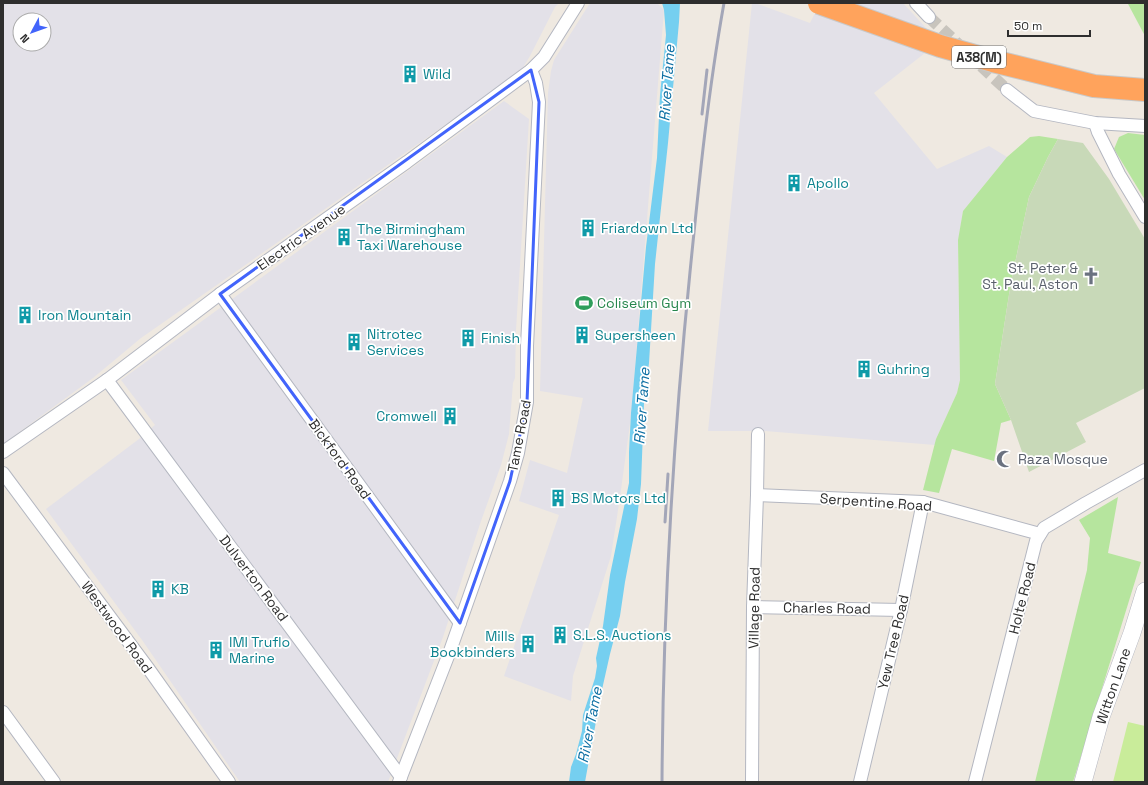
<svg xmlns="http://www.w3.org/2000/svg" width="1148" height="785" font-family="'Space Grotesk',sans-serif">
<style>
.industrial{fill:#e3e1e8;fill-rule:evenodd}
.green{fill:#b6e59e}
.cemetery{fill:#c8d9b8}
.pitch{fill:#c9ec9a}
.water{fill:#75cff0}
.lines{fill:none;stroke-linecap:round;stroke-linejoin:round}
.street-tunnel{stroke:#c8c4bd;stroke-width:12;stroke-dasharray:12 6;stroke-linecap:butt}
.street-casing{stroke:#b4b7c1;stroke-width:14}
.secondary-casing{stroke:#b4b7c1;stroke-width:18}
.street{stroke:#fff;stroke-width:12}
.secondary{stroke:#fff;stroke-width:17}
.rail{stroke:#a3a6b8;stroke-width:3}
.highway-bridge-casing{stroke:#c9c9c9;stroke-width:24;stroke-linecap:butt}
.highway-bridge{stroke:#ffa35c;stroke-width:22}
.marked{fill:none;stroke:#4264fb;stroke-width:3;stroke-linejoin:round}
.labels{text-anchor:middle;stroke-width:3.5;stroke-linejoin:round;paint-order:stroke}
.shield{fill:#fff;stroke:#6d6d6d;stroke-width:1}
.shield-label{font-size:13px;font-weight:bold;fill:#2e2e2e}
.culture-label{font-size:14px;fill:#0d838f;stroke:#fff;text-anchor:start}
.street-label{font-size:14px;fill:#2e2e2e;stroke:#fff}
.worship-label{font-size:14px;fill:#5b616d;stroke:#fff;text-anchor:end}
.leisure-label{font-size:14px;fill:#27864d;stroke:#fff;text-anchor:start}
.water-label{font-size:15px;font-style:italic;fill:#0d6fa3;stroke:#fff}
</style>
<rect width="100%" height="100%" fill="#efe9e1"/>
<!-- industrial -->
<g class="industrial">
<path d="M3 3H559L555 7 530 56 521 71 502 85 141 338 93 378 3 444ZM20 20H44V44H20Z"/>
<path d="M590 3H657L664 10 631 416 620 497 611 556 573 676 571 701 504 676 559 515 519 501 530 460 567 473 583 398 540 391 548 93 551 71 554 60Z"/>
<path d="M752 3H755L810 23 820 3H903L939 42 874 93 937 169 989 146 1007 157 963 211 958 241 960 380 957 393 936 439 935 445 765 431H708Z"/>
<path d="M504 101 529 119 516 330 515 378 513 383 509 434 501 465 480 524 443 637 388 782H240L142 640 46 509 139 439 155 425 121 380Z"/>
</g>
<!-- green -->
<g class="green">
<path d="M1129 3H1145V36L1128 4Z"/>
<path d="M1128 133 1145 135V200L1114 149 1119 137Z"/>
<path d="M1039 136 1058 139 1048 157 1029 197 1011 282 995 384 1011 420 1001 423 994 461 952 449 939 493 923 490 936 439 957 393 960 380 958 240 963 211 1007 157 1030 137Z"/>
<path d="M1118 497 1108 553 1141 562 1073 782H1035L1087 570 1090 538 1079 520Z"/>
</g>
<!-- cemetery -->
<path class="cemetery" d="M1058 139 1083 143 1109 179 1145 239V388L1076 423 1086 442 1029 472 1011 420 995 384 1011 282 1029 197 1048 157Z"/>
<!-- pitch -->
<path class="pitch" d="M1128 722 1145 726V782H1113Z"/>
<!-- water -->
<path class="water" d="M662 3H680L679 22 668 143 655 264 649 363 644 403 641 484 637 519 625 582 620 616 610 654 601 694 585 782H569L571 767 576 754 582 731 583 715 595 678 597 666 596 658 603 626 610 575 629 483V452L631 413 646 247 657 158 660 95 666 35 664 10Z"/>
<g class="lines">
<!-- street-tunnel -->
<path class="street-tunnel" d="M929 17 1007 90"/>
<!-- street casing -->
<g class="street-casing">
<g id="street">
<path d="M916 3 929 17"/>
<path d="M1007 90 1034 111 1095 123 1145 126"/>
<path d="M1095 123 1098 132 1119 174 1145 217"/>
<path d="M220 294 460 623"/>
<path d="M107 380 401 777"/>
<path d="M3 452 107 380 220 294 407 162 531 70 544 57 578 3"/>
<path d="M3 473 148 668 229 782"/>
<path d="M757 495 923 502 1040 534"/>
<path d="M753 607 901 610"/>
<path d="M3 712 54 782"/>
<path d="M399 782 450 651 510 481 518 453 527 402V346L539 102 536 83 531 70"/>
<path d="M752 782 753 607 757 495 758 434"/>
<path d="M860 782 901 610 923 502"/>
<path d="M975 782 1036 541 1044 528 1086 503 1145 470"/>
</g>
</g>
<!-- secondary casing -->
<g class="secondary-casing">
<path id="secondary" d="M1083 782 1101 717 1132 633 1145 591"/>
</g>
<!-- street -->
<use href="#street" class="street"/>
<!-- secondary -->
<use href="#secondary" class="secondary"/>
<!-- rail -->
<g class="rail">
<path d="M702 114 707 70"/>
<path d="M665 522 668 474"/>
<path d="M662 782C663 612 673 441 690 272 699 182 708 92 724 3"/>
</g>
<!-- highway-bridge casing -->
<g class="highway-bridge-casing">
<path id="highway-bridge" d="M819 3 940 46 993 61 1094 86 1145 90"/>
</g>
<!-- highway-bridge -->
<use href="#highway-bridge" class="highway-bridge"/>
</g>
<!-- marked area -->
<path class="marked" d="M531 70 539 102 527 402 510 481 460 623 220 294Z"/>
<!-- icons -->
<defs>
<g id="building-bare" transform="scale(1.38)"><path d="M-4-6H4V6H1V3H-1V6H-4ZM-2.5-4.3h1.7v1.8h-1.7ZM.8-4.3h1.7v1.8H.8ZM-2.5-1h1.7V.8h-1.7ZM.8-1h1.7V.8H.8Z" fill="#0f9aa8" stroke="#fff" stroke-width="2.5" paint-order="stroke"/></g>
<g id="church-bare" transform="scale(1.38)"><path d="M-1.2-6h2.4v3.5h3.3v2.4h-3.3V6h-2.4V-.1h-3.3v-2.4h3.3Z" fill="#6b7280" stroke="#fff" stroke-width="2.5" paint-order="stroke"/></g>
<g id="stadium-bare" transform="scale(1.38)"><path d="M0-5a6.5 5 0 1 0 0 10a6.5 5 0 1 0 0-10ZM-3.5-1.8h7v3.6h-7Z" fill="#2e9e5b" stroke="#fff" stroke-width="2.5" paint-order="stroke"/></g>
<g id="mosque-bare" transform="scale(1.38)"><path d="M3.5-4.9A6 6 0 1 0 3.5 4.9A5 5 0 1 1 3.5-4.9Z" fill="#6b7280" stroke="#fff" stroke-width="2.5" paint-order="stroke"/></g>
</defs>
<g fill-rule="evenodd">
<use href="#building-bare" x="410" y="74"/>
<use href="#building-bare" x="794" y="183"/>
<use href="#building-bare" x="588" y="228"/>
<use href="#building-bare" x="344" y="237"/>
<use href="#church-bare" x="1091" y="276"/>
<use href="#stadium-bare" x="584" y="303"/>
<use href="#building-bare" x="25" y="315"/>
<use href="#building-bare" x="582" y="335"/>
<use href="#building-bare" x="468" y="338"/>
<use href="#building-bare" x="354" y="342"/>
<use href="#building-bare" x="864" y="369"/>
<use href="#building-bare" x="450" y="416"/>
<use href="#mosque-bare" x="1005" y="459"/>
<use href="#building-bare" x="558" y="498"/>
<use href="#building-bare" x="158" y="589"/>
<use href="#building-bare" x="560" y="635"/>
<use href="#building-bare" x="528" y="644"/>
<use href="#building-bare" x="216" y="650"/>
</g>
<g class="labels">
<!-- shield labels -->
<rect class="shield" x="952" y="46" width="54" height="22" rx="3"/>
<g class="shield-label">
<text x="979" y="62">A38(M)</text>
</g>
<!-- culture labels -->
<g class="culture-label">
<text x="423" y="79">Wild</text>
<text x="807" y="188">Apollo</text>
<text x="601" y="233">Friardown Ltd</text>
<text x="357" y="234">The Birmingham<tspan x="357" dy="16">Taxi Warehouse</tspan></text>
<text x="38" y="320">Iron Mountain</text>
<text x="367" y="339">Nitrotec<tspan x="367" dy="16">Services</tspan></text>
<text x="595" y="340">Supersheen</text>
<text x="481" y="343">Finish</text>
<text x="877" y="374">Guhring</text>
<text x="437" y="421" text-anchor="end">Cromwell</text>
<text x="571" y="503">BS Motors Ltd</text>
<text x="171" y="594">KB</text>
<text x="573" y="640">S.L.S. Auctions</text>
<text x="515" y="641" text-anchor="end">Mills<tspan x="515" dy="16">Bookbinders</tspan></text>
<text x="229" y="647">IMI Truflo<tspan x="229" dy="16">Marine</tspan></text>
</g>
<!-- street labels -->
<g class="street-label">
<text transform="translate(301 237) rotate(-35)" y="5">Electric Avenue</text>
<text transform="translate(519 436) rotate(-79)" y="5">Tame Road</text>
<text transform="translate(340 459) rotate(54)" y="5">Bickford Road</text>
<text transform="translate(876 502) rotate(4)" y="5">Serpentine Road</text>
<text transform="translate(254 578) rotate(53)" y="5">Dulverton Road</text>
<text transform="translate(1022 598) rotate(-76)" y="5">Holte Road</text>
<text transform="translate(754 608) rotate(-89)" y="5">Village Road</text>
<text transform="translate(827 608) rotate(1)" y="5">Charles Road</text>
<text transform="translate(117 627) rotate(54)" y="5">Westwood Road</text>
<text transform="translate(893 642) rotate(-77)" y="5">Yew Tree Road</text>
<text transform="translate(1113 686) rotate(-71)" y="5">Witton Lane</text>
</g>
<!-- worship labels -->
<g class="worship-label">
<text x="1078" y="273">St. Peter &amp;<tspan x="1078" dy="16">St. Paul, Aston</tspan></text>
<text x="1018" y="464" text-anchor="start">Raza Mosque</text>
</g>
<!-- leisure labels -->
<g class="leisure-label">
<text x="597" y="308">Coliseum Gym</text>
</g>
<!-- water labels -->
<g class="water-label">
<text transform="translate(667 83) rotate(-86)" y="5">River Tame</text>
<text transform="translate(642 406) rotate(-86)" y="5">River Tame</text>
<text transform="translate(590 725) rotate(-79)" y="5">River Tame</text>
</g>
</g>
<!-- border -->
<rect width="1148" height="785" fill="none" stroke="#2e2e2e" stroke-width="8"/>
<!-- north arrow -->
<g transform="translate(32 32) rotate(229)"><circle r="19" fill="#ffffff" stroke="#ababab"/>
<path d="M0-3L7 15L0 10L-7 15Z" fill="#4264fb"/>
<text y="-6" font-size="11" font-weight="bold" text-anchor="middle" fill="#2e2e2e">N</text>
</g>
<!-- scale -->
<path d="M1008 30v6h82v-6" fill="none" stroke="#2e2e2e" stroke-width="2"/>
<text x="1014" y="30" font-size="12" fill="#2e2e2e" stroke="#ffffff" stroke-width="3" paint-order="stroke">50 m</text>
</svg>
